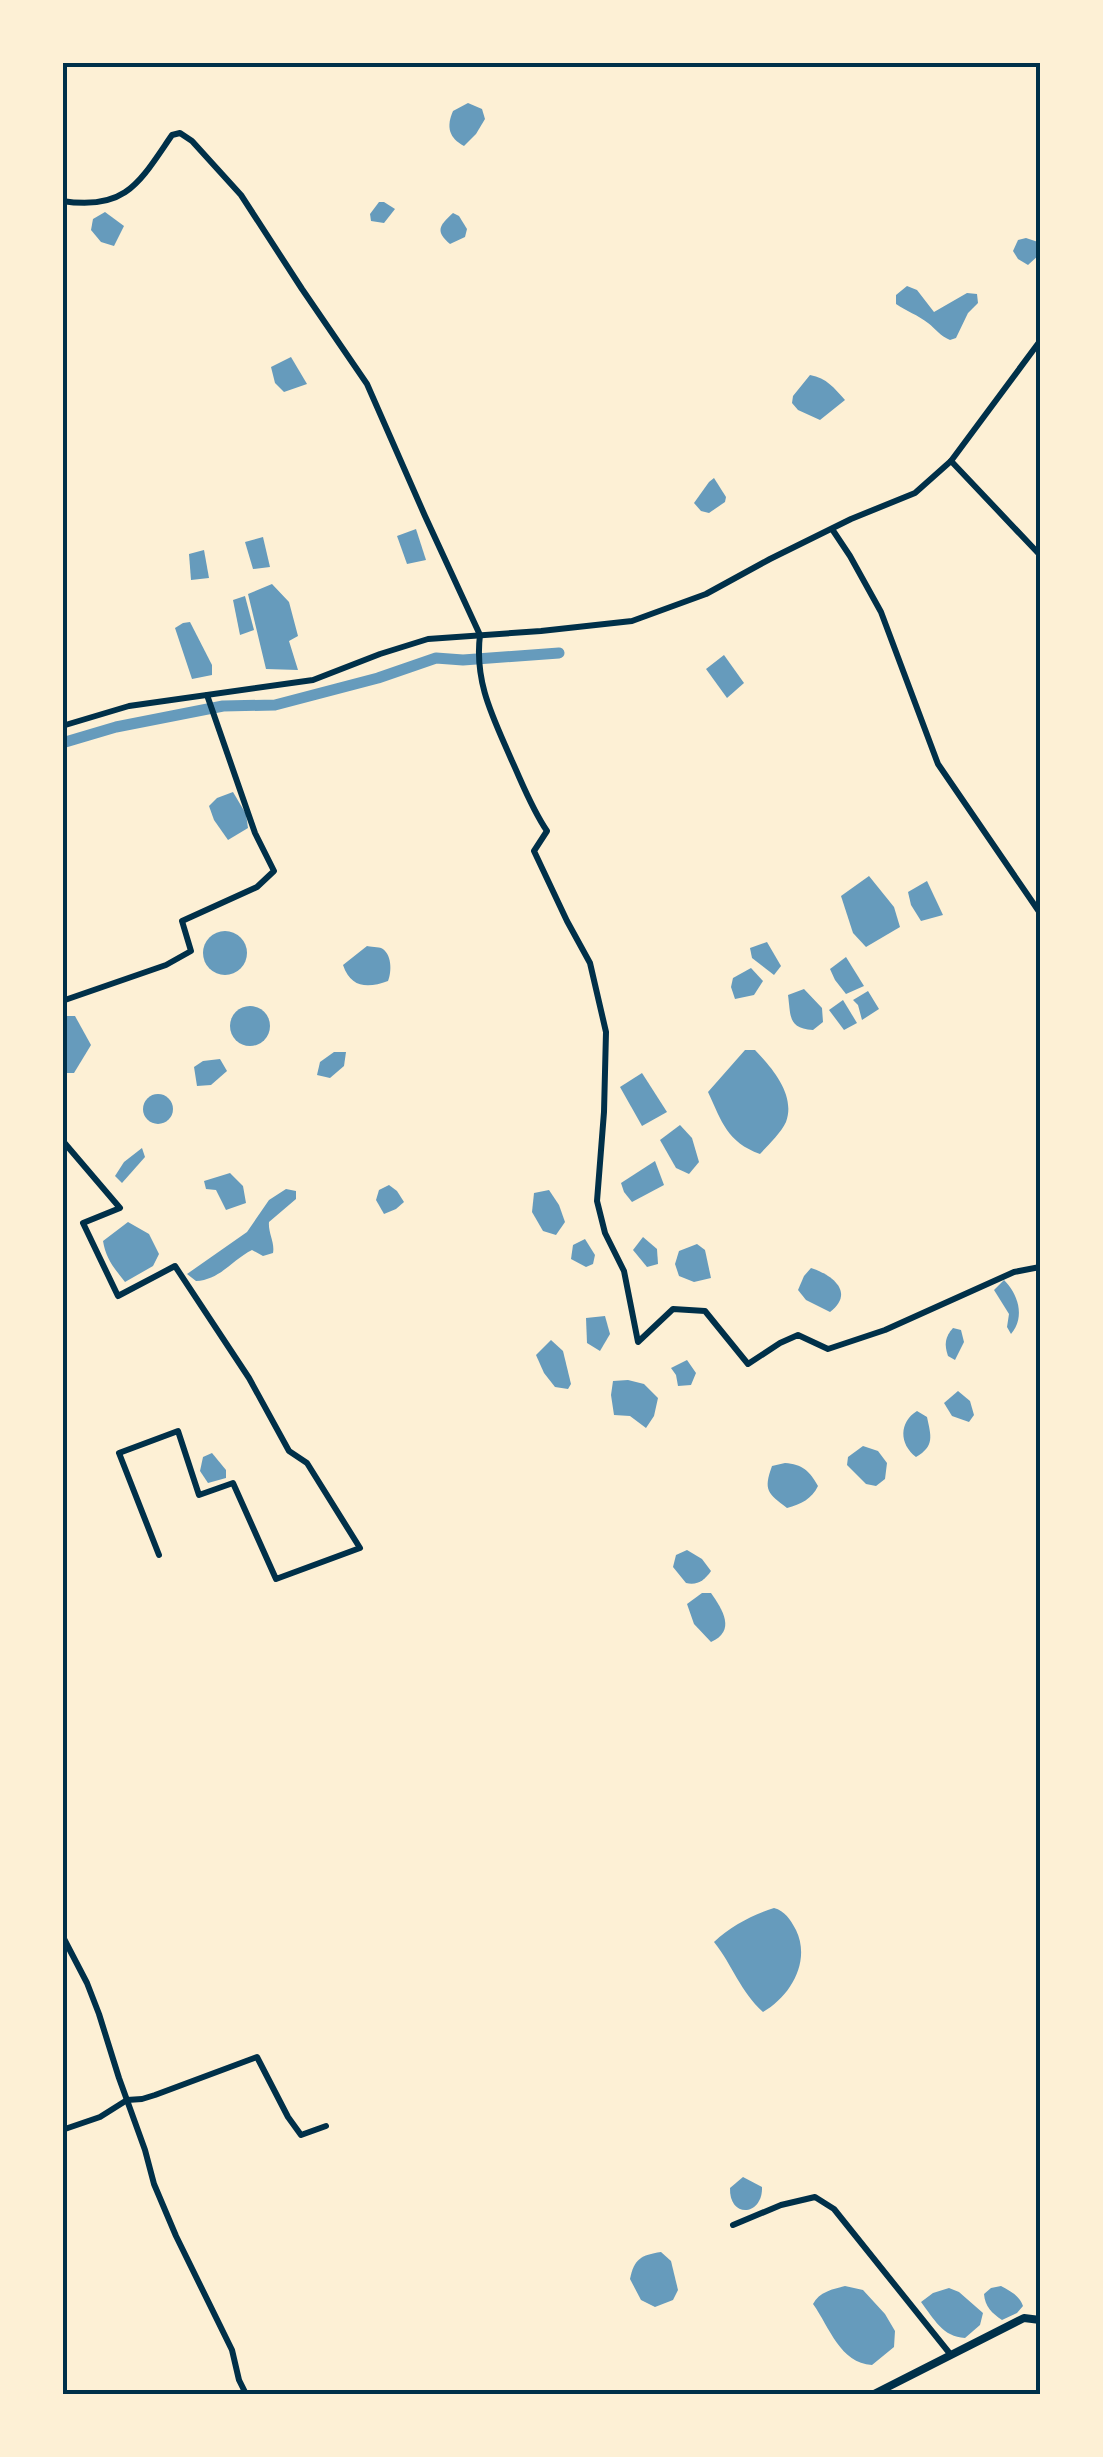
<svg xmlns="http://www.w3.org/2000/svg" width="1103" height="2457" font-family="'PT Sans',sans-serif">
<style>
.water{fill:#669bbc}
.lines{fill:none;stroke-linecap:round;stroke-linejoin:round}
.canal{stroke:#669bbc;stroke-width:11}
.minor{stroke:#003049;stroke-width:6}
.secondary{stroke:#003049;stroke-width:8}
.neatline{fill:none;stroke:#003049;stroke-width:4}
</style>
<rect width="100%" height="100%" fill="#fdf0d5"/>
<!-- water -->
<g class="water">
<path d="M468 103 482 109 485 119 476 134 464 146C449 138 446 127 453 111Z"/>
<path d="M379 202H384L395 209 384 223 371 221 370 214Z"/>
<path d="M105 212 124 226 114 246 101 242 91 230 93 219Z"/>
<path d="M453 213 459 216 467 229 465 237 450 244C435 231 439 226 453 213Z"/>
<path d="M1026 238 1038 242 1040 254 1028 265 1018 259 1013 251 1018 240Z"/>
<path d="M907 286 917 290 934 312 967 293 977 294 978 303 968 313 956 338 950 340C940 336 936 329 928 323 918 315 906 311 896 304V295Z"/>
<path d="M291 357 307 384 284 392 275 383 271 367Z"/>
<path d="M810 375C827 378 834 388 845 400L820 420 798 410 792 403 793 396Z"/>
<path d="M714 478 726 497 725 502 709 513 701 511 694 503 709 482Z"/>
<path d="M416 529 426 560 407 564 397 536Z"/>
<path d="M263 537 270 567 253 569 245 542Z"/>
<path d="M204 550 209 578 191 580 189 554Z"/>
<path d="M272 584 289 602 298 636 289 641 298 670 266 669 248 594Z"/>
<path d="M245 596 254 630 240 635 233 600Z"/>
<path d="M190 622 212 665V675L192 679 175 628 183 623Z"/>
<path d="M724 655 744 683 727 698 706 669Z"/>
<path d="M233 792 246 814 248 828 228 840 214 820 209 806 217 798Z"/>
<path d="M869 876 894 907 900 927 866 947 853 933 841 896Z"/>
<path d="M927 881 943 915 921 921 911 905 908 892Z"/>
<circle cx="225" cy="953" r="22"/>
<path d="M767 942 781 966 774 975 752 958 750 948Z"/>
<path d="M367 946C369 947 380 947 381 948 392 953 392 972 388 981 369 988 351 989 343 965Z"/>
<path d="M846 957 864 986 846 994 835 980 830 969Z"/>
<path d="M751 968 763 981 754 995 735 999 731 987 733 978Z"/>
<path d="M804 989 822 1008 823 1022 813 1030C788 1028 791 1017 788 995Z"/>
<path d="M868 991 879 1009 862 1020 858 1005 853 1000Z"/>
<path d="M843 1000 857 1023 844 1030 829 1010Z"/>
<circle cx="250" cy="1026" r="20"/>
<path d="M63 1016H75L91 1045 74 1073H63Z"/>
<path d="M745 1050H755C772 1068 796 1095 786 1122 781 1133 768 1145 760 1154 727 1142 722 1122 708 1092Z"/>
<path d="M334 1052H346L344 1066 330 1078 317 1075 320 1062Z"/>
<path d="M220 1059 227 1071 211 1085 197 1086 194 1067 203 1061Z"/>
<path d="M642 1073 667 1112 642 1126 620 1087Z"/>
<circle cx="158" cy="1109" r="15"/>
<path d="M680 1125 692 1138 699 1162 689 1174 676 1168 660 1140Z"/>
<path d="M142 1148 145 1157 122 1183 115 1176 124 1162Z"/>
<path d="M655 1161 664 1185 632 1202 624 1192 621 1183Z"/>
<path d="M230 1173 243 1186 246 1203 226 1210 216 1190 206 1189 204 1181Z"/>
<path d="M389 1185 397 1191 404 1202 396 1209 384 1214 376 1200 379 1190Z"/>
<path d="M286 1189 296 1191V1199L269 1222C268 1233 275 1242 273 1253L263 1256 252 1250C232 1260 220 1280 196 1281L187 1274 247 1232 269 1200Z"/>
<path d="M549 1190 559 1205 565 1222 556 1235 543 1231 532 1212 534 1193Z"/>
<path d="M128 1222 149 1234 159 1254 153 1266 125 1282C114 1268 106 1259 103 1241Z"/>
<path d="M643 1237 657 1249 658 1264 647 1267 633 1250Z"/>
<path d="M585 1239 595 1255 593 1264 586 1267 571 1259 573 1245Z"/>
<path d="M697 1244 705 1250 711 1278 694 1282 679 1276 675 1264 679 1251Z"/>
<path d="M811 1268C833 1275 855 1293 830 1312L806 1300 798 1290 804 1276Z"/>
<path d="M1004 1280C1019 1295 1025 1318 1011 1334L1007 1327 1009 1314 994 1290Z"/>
<path d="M605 1316 610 1334 600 1351 587 1343 586 1318Z"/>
<path d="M953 1328 961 1330 964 1342 955 1360 948 1356C944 1344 945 1337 953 1328Z"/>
<path d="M551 1340 563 1351 571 1384 568 1389 555 1387 544 1373 536 1355Z"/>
<path d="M687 1360 696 1373 691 1385 678 1386 676 1375 671 1368Z"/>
<path d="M628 1380 644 1384 658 1398 654 1416 646 1428 630 1416 614 1415 611 1395 613 1381Z"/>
<path d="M958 1391 970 1401 974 1415 969 1422 952 1416 944 1403Z"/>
<path d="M917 1411 927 1417C931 1436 935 1446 916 1457 899 1444 899 1422 917 1411Z"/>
<path d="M863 1446 878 1451 887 1463 885 1479 876 1486 866 1484 847 1465 848 1457Z"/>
<path d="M212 1453 226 1470V1478L208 1483 200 1471 203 1457Z"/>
<path d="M785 1463C802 1464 810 1471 818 1486 812 1499 801 1504 787 1508 768 1493 763 1491 772 1466Z"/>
<path d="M687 1550 702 1559 711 1571C705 1580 697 1586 686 1583L673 1567 676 1555Z"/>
<path d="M702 1593H711C723 1610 736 1631 711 1642L694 1624 687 1604Z"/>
<path d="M774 1908C785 1911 790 1919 796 1930 811 1961 791 1996 763 2012 740 1991 733 1966 714 1942 731 1926 752 1915 774 1908Z"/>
<path d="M743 2177 762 2187C763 2216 729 2219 730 2188Z"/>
<path d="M661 2252 671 2261 678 2290 673 2300 655 2307 641 2300 630 2279C634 2259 641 2255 661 2252Z"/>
<path d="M845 2286 863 2290 885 2314 895 2331 894 2347 872 2365C840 2363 830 2328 813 2304 819 2292 833 2289 845 2286Z"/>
<path d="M1001 2286C1010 2291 1019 2295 1023 2306L1017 2313 1002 2320C992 2313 985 2307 984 2294L991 2288Z"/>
<path d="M949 2288 959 2292 983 2313 980 2325 965 2338C943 2337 934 2319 921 2302L933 2293Z"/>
</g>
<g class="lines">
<!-- canal -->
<path class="canal" d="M62 743 116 727 223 706 275 705 378 678 436 658 463 660 559 653"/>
<!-- minor -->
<g class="minor">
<path d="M62 201C126 211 139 183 172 135L180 133 192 141 241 195 302 289 367 384 425 516 480 635C474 683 494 719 512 761 523 785 532 809 547 831L534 851 567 921 590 963 606 1032 604 1112 597 1201 605 1233 624 1271 638 1342 673 1309 705 1311 748 1364 780 1343 798 1335 828 1349 885 1330 1014 1272 1040 1267"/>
<path d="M951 461 1040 555"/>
<path d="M832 529 850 556 881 612 938 764 1040 913"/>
<path d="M62 726 129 706 313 680 380 654 428 639 541 631 632 621 706 594 770 559 851 519 915 493 951 461 1040 341"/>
<path d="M62 1001 166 965 191 951 182 921 257 887 274 871 255 833 207 695"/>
<path d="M62 1140 120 1208 83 1223 118 1296 175 1266 249 1378 289 1451 307 1463 360 1548 276 1579 233 1483 199 1495 178 1431 119 1453 159 1555"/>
<path d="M62 1935 87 1983 99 2014 119 2078 145 2150 154 2184 176 2236 232 2350 239 2380 246 2394"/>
<path d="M62 2130 100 2117 127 2100 142 2099 155 2095 257 2057 288 2117 301 2135 326 2126"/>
<path d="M733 2225 781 2205 815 2197 834 2209 951 2355"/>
</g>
<!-- secondary -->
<path class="secondary" d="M874 2394 1024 2318 1040 2320"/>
</g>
<!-- border -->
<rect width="1103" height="2457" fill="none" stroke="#fdf0d5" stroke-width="130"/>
<rect x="65" y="65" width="973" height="2327" class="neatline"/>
</svg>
